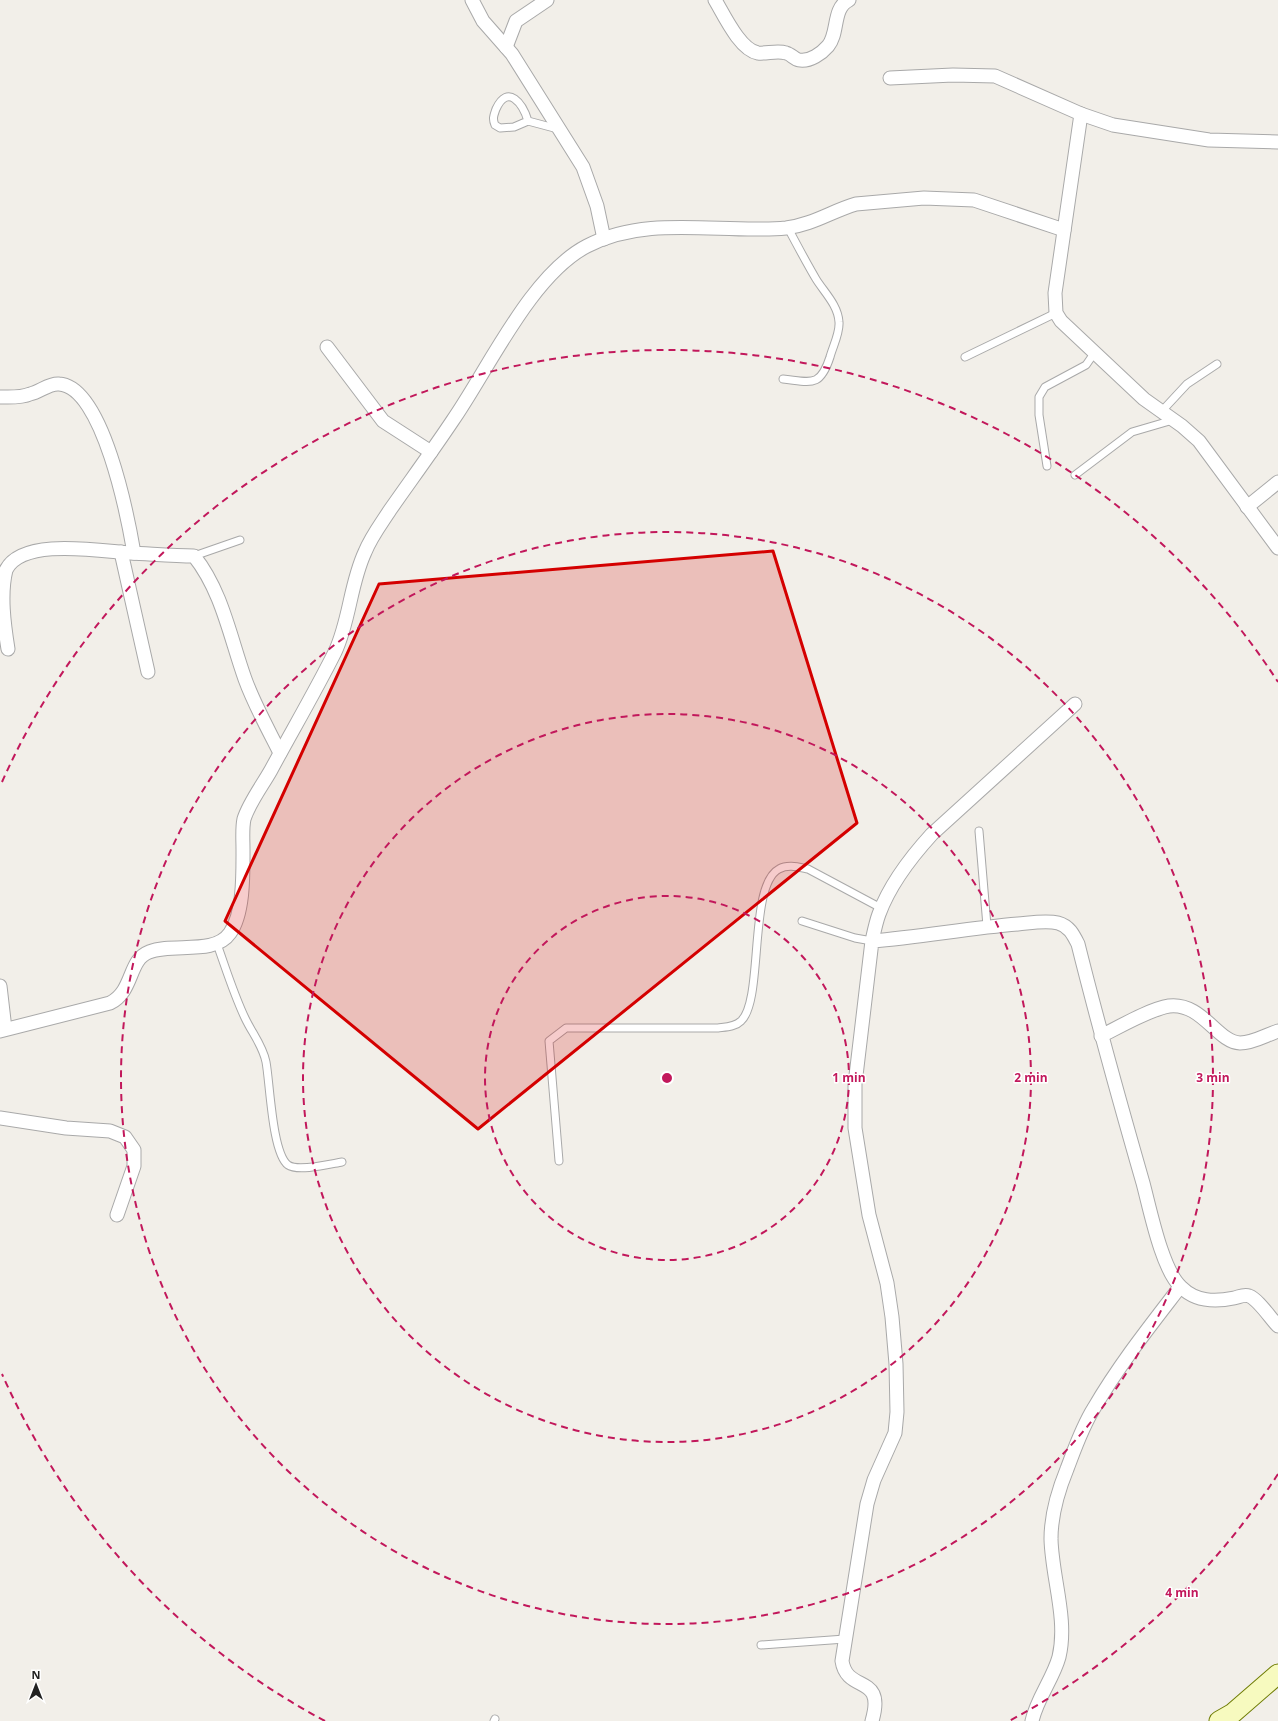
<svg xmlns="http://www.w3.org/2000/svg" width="1278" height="1721" font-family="'Open Sans',sans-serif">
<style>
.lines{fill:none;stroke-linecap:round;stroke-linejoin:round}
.lane-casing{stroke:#a9a9a9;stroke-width:9}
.street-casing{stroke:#a9a9a9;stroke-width:15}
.secondary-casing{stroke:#707d05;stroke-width:21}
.lane{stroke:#fff;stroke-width:7}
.street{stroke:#fff;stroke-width:13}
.secondary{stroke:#f7fabf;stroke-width:19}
.marked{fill:#d40000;fill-opacity:0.2;stroke:#d40000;stroke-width:3;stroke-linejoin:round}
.ring{fill:none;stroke:#c2185b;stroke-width:2;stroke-dasharray:7 5}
.centre{fill:#c2185b;stroke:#fff;stroke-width:2}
.ring-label{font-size:12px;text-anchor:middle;font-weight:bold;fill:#c2185b;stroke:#fff;stroke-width:3;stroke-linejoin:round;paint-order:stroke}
</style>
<rect width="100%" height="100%" fill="#f2efe9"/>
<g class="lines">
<!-- lane casing -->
<g class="lane-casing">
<g id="lane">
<path d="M528 121C523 104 508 83 496 109 494 115 492 118 495 125L500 128 514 127 528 121 558 129"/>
<path d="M965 357 1056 313"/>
<path d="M783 379C811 382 820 388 830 357 833 346 840 333 839 322 838 305 824 292 816 279 806 262 797 245 788 228"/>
<path d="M1161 412 1187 384 1217 364"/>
<path d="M1047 466 1039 415V397L1045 387 1086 365 1095 352"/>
<path d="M1075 475 1132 432 1173 420"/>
<path d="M194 556 240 540"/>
<path d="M979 831 987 926"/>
<path d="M802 921 855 938 872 941"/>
<path d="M217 944C226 969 234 995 245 1018 252 1033 263 1046 266 1062 270 1083 272 1153 288 1165 298 1172 330 1164 342 1162"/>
<path d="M559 1161 549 1041 566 1028H718C726 1027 735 1027 741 1021 764 1000 748 885 779 869 788 864 798 867 808 869L881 908"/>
<path d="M761 1645 845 1639"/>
<path d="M494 1721 495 1719"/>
</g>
</g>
<!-- street casing -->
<g class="street-casing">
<g id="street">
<path d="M472 0 483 21 512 54 583 167 597 206 604 239"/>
<path d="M715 0C724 15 740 50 758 53 767 54 777 50 786 53 791 54 794 59 799 60 810 62 822 53 828 46 839 33 832 8 849 0"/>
<path d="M506 47 516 21 547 0"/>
<path d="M890 78 953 75 995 76 1081 114 1113 125 1209 140 1278 142"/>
<path d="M1081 114 1055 293 1056 313 1061 321 1144 399 1182 426 1199 441 1278 548"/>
<path d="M327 347 383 421 431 452"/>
<path d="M0 397C10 397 21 398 30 394 40 392 49 383 59 384 103 386 128 518 134 553"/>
<path d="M1247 507 1278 482"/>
<path d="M121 552 148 672"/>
<path d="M8 649C4 624 0 594 6 570 22 537 100 551 130 553 152 554 173 556 194 556 222 591 230 637 245 679 254 704 268 729 280 753"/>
<path d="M872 941C874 932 876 922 879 914 890 884 911 857 932 834L1075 704"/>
<path d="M0 986 5 1029"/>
<path d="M0 1031 110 1003C134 991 128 960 149 952 173 942 214 956 230 933 244 913 243 874 243 849 243 840 242 828 244 819 249 803 262 786 271 770 292 731 315 692 335 652 350 620 350 584 365 552 371 537 381 524 390 510 411 480 433 450 453 420 489 368 531 275 587 246 648 214 721 234 786 228 812 225 832 211 856 204L924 198 974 200 1064 230"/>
<path d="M1101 1036C1119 1027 1150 1009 1169 1006 1202 1002 1217 1042 1240 1043 1253 1043 1266 1035 1278 1031"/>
<path d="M0 1118 66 1128 110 1131 125 1137 134 1150V1166L117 1215"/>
<path d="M872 1721C886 1673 847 1694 842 1661L867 1504 874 1480 895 1433 897 1412 896 1364 892 1317 887 1283 869 1215 855 1128V1084L872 941C921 937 969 928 1018 924 1030 923 1046 920 1058 923 1069 926 1073 934 1078 944 1098 1024 1120 1103 1143 1183 1150 1209 1162 1270 1181 1287 1196 1302 1215 1302 1234 1298 1239 1297 1244 1294 1249 1296 1258 1299 1271 1319 1278 1326"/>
<path d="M1032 1721C1037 1698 1053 1679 1059 1657 1068 1619 1052 1578 1051 1539 1051 1515 1058 1491 1067 1469 1075 1448 1082 1427 1094 1408 1119 1365 1150 1326 1180 1287"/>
</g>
</g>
<!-- secondary casing -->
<g class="secondary-casing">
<path id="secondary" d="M1219 1721 1233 1713 1278 1674"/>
</g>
<!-- lane -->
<use href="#lane" class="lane"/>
<!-- street -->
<use href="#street" class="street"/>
<!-- secondary -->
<use href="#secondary" class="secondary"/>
</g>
<!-- marked area -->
<path class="marked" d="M773 551 857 823 478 1129 225 921 379 584Z"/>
<!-- distance rings -->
<g class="ring">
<circle cx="667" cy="1078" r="182"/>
<circle cx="667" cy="1078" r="364"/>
<circle cx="667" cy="1078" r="546"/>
<path d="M1278 1474A728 728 0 0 1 1009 1721M325 1721A728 728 0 0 1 2 1374M2 782A728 728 0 0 1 1278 682"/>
</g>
<circle cx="667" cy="1078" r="6" class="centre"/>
<g class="ring-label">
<text x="849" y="1082">1 min</text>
<text x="1031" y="1082">2 min</text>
<text x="1213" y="1082">3 min</text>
<text x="1182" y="1597">4 min</text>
</g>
<!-- north arrow -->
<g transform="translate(36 1685)" stroke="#ffffff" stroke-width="3" paint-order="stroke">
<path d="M0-3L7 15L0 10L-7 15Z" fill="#222222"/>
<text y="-6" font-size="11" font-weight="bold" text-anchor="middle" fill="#222222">N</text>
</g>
</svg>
